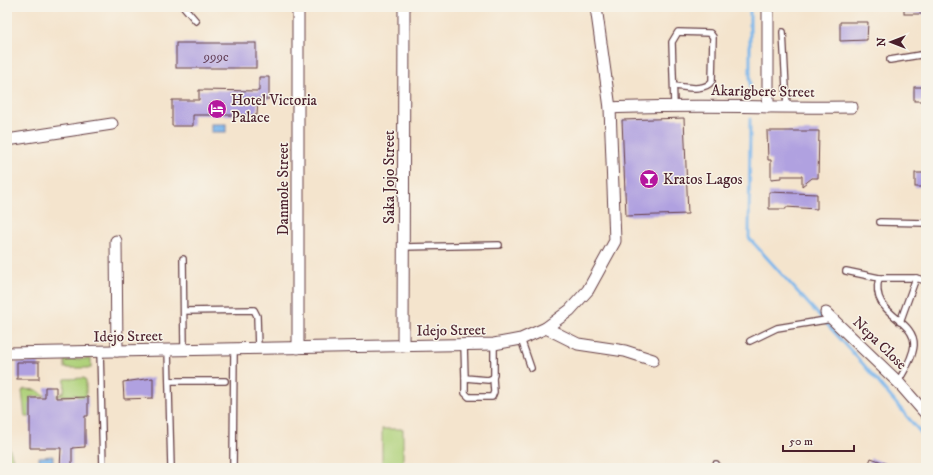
<svg xmlns="http://www.w3.org/2000/svg" width="933" height="475" font-family="'IM FELL DW Pica',serif">
<style>
.green{fill:#afd17a;stroke:#7c7852}
.water{fill:#7ab6ec;stroke:#626a8c}
.lines{fill:none;stroke-linecap:round;stroke-linejoin:round}
.stream{stroke:#7ab6ec;stroke-width:3}
.building{fill:#b0a1e0}
.lane-casing{stroke:#643d43;stroke-width:8}
.street-casing{stroke:#643d43;stroke-width:13}
.lane{stroke:#fff;stroke-width:5.5}
.street{stroke:#fff;stroke-width:11}
.labels{text-anchor:middle;stroke-width:3;stroke-linejoin:round;paint-order:stroke}
.number-label{font-size:13px;fill:#644058}
.street-label{font-size:15px;fill:#4a1f2b;stroke:#f7f3e8}
.poi-label{font-size:15px;fill:#4a1f2b;stroke:#f7f3e8;text-anchor:start}
</style>
<rect width="100%" height="100%" fill="#f7f3e8"/>
<filter id="ink" filterUnits="userSpaceOnUse"><feTurbulence type="fractalNoise" baseFrequency=".025" numOctaves="2"/><feDisplacementMap in="SourceGraphic" scale="8" xChannelSelector="R" yChannelSelector="G"/><feConvolveMatrix kernelMatrix="1 2 1 2 8 2 1 2 1" color-interpolation-filters="sRGB"/></filter>
<filter id="wash" filterUnits="userSpaceOnUse"><feTurbulence type="fractalNoise" baseFrequency=".012" numOctaves="4" result="noise"/><feDisplacementMap in="SourceGraphic" scale="16" xChannelSelector="R" yChannelSelector="G"/><feGaussianBlur stdDeviation="0.9" result="paint"/><feColorMatrix in="noise" values="0 0 0 0 0 0 0 0 0 0 0 0 0 0 0 0 0 1.4 0 .05"/><feComposite in="paint" operator="in"/></filter>
<g filter="url(#wash)">
<rect width="100%" height="100%" fill="#f4e4cd"/>
<!-- green -->
<g class="green">
<rect x="65" y="359" width="26" height="9"/>
<path d="M84 378 86 381V397L79 398 76 395 56 396 64 392 65 379Z"/>
<path d="M24 389 37 390 45 396 30 397V417H25L22 391Z"/>
<rect x="382" y="429" width="21" height="39"/>
<path d="M7 441 16 468H9L7 461Z"/>
</g>
<!-- water -->
<g class="water">
<rect x="211" y="124" width="15" height="8"/>
<path d="M53 456V468H40L39 457Z"/>
</g>
<g class="lines">
<!-- stream -->
<g class="stream">
<path d="M750 7V97"/>
<path d="M750 119 749 238 863 364 926 439"/>
</g>
</g>
<g id="blocks">
<!-- building -->
<g class="building">
<rect x="904" y="7" width="22" height="7"/>
<path d="M840 22H868L867 40 840 41Z"/>
<rect x="176" y="43" width="80" height="25"/>
<path d="M259 77H269V99H258L257 115H193V126H172V100H199V90L259 91Z"/>
<rect x="914" y="87" width="12" height="14"/>
<path d="M684 118 688 214 626 216 622 120Z"/>
<path d="M767 131H819L818 178H812L802 186V176H781V178L771 179V160H768Z"/>
<rect x="915" y="173" width="11" height="14"/>
<path d="M769 192 817 194V209L786 207V209H769Z"/>
<rect x="17" y="362" width="22" height="17"/>
<path d="M153 378V398L124 399 123 382Z"/>
<path d="M45 387H56V398L88 397V416H85V447L72 448V468H60L61 448H30V398H45Z"/>
<path d="M871 458 896 467V468H867Z"/>
</g>
</g>
</g>
<g filter="url(#ink)">
<use href="#blocks" fill-opacity="0" stroke="#643d43" stroke-width="1"/>
<g class="lines">
<!-- lane casing -->
<g class="lane-casing">
<g id="lane">
<path d="M146 7V8"/>
<path d="M184 7 196 21"/>
<path d="M783 32 787 107"/>
<path d="M890 60 926 54"/>
<path d="M674 86C686 87 704 92 712 81L713 37 710 33 678 32 672 42 674 105"/>
<path d="M880 222 926 223"/>
<path d="M403 247 499 245"/>
<path d="M183 259 184 350"/>
<path d="M846 271 879 278H916L926 281"/>
<path d="M879 278C869 315 915 318 914 345 913 358 904 371 898 382"/>
<path d="M184 311 254 310 257 316 258 349"/>
<path d="M900 322 916 278"/>
<path d="M521 339 531 368"/>
<path d="M750 341 777 328 832 319"/>
<path d="M464 345 465 378 488 380 493 378 494 375V344"/>
<path d="M168 350 171 468"/>
<path d="M100 351 103 468"/>
<path d="M465 378V393L469 397H492L494 392 493 378"/>
<path d="M169 381H225"/>
<path d="M716 464V468"/>
<path d="M233 468 234 349"/>
</g>
</g>
<!-- street casing -->
<g class="street-casing">
<g id="street">
<path d="M768 107V7"/>
<path d="M610 108C690 104 771 108 852 107"/>
<path d="M7 140 112 124"/>
<path d="M116 241 117 351"/>
<path d="M826 313 898 382 926 414"/>
<path d="M546 328 578 344 625 351 653 360"/>
<path d="M403 346 404 7"/>
<path d="M298 348V7"/>
<path d="M7 353 494 344 521 339 546 328 570 310 588 290 615 241 610 108 596 7"/>
</g>
</g>
<!-- lane -->
<use href="#lane" class="lane"/>
<!-- street -->
<use href="#street" class="street"/>
</g>
</g>
<!-- icons -->
<defs>
<g id="hotel-disc" transform="scale(1)"><circle r="9.5" fill="#b5179e" stroke="#f7f3e8"/><path d="M-6-4.5h1.5V1H6V5H4.5V3h-9V5H-6ZM-4 0a1.8 1.8 0 1 1 3.6 0ZM.5 0V-2.5h3Q6-2.5 6 0Z" fill="#fff"/></g>
<g id="bar-disc" transform="scale(1)"><circle r="9.5" fill="#b5179e" stroke="#f7f3e8"/><path d="M-6-5H6L.8 .8V4.5H3.5V6h-7V4.5H-.8V.8Z" fill="#fff"/></g>
</defs>
<g fill-rule="evenodd">
<use href="#hotel-disc" x="217" y="109"/>
<use href="#bar-disc" x="649" y="179"/>
</g>
<g class="labels">
<!-- number labels -->
<g class="number-label">
<text x="216" y="61">999c</text>
</g>
<!-- street labels -->
<g class="street-label">
<text transform="translate(763 91) rotate(1)" y="5">Akarigbere Street</text>
<text transform="translate(389 177) rotate(-90)" y="5">Saka Jojo Street</text>
<text transform="translate(283 189) rotate(-90)" y="5">Danmole Street</text>
<text transform="translate(451 330) rotate(-1)" y="5">Idejo Street</text>
<text transform="translate(128 336) rotate(-1)" y="5">Idejo Street</text>
<text transform="translate(880 343) rotate(44)" y="5">Nepa Close</text>
</g>
<!-- poi labels -->
<g class="poi-label">
<text x="231" y="105">Hotel Victoria<tspan x="231" dy="17">Palace</tspan></text>
<text x="663" y="184">Kratos Lagos</text>
</g>
</g>
<!-- margin -->
<rect width="933" height="475" fill="none" stroke="#f7f3e8" stroke-width="24"/>
<!-- north arrow -->
<g transform="translate(891 42) rotate(270)" stroke="#f7f3e8" stroke-width="3" paint-order="stroke">
<path d="M0-3L7 15L0 10L-7 15Z" fill="#4a1f2b"/>
<text y="-6" font-size="11" font-weight="bold" text-anchor="middle" fill="#4a1f2b">N</text>
</g>
<!-- scale -->
<path d="M783 445v6h71v-6" fill="none" stroke="#4a1f2b" stroke-width="2"/>
<text x="789" y="445" font-size="12" fill="#4a1f2b" stroke="#f7f3e8" stroke-width="3" paint-order="stroke">50 m</text>
</svg>
